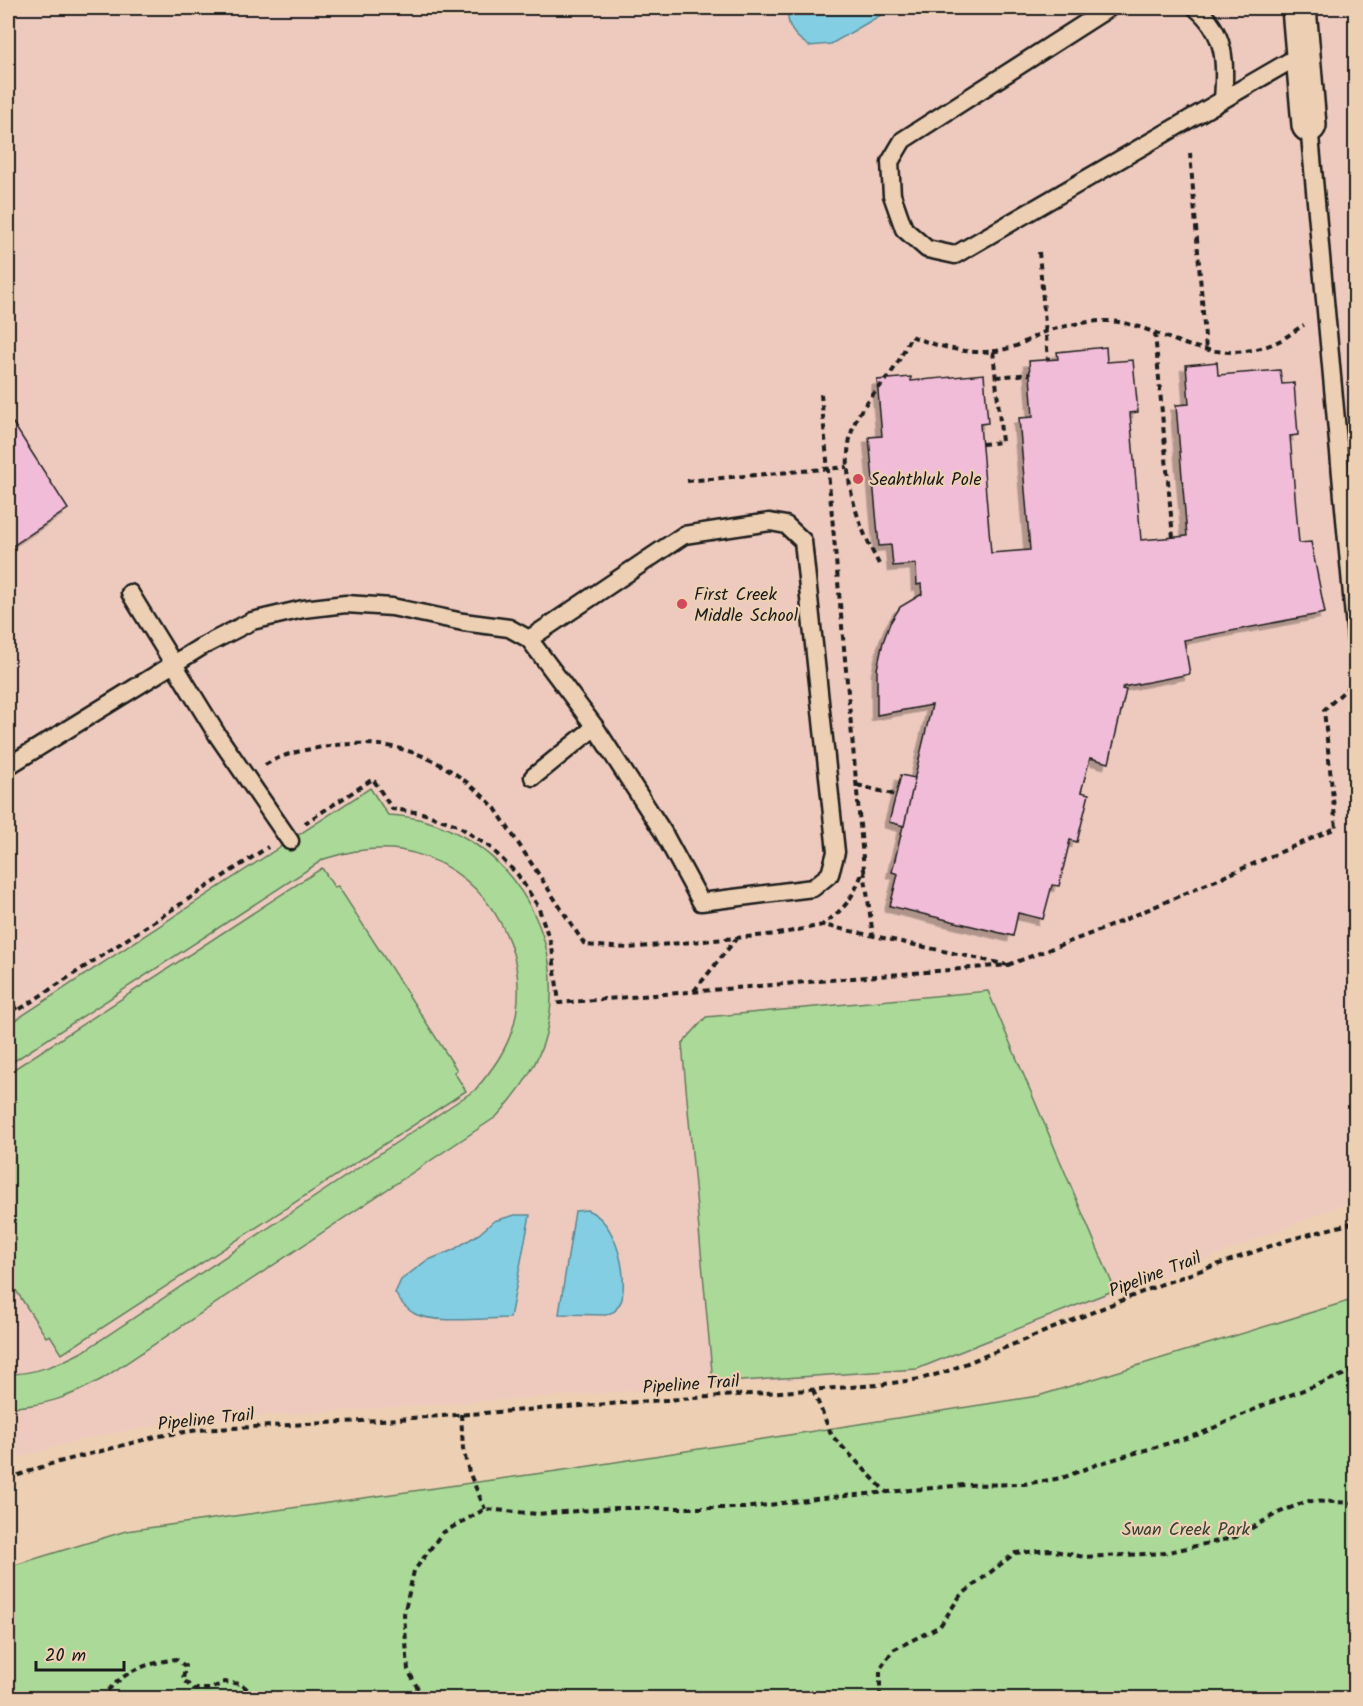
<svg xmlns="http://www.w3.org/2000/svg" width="1363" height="1706" font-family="Kalam,sans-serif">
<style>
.built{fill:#eecabe}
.green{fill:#aad998;stroke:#637a5a;stroke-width:1.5}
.water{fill:#83cee3;stroke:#5a8793;stroke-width:1.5}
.building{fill:#f1bcd7;stroke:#1c1c1c;stroke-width:1.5;filter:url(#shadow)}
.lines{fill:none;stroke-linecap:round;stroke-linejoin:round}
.lane-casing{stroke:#1c1c1c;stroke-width:21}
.street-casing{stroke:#1c1c1c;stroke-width:38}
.path{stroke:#1c1c1c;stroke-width:4;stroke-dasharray:6 4.5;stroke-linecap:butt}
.lane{stroke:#edd0b3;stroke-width:16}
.street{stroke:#edd0b3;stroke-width:33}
.poi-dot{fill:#d1495b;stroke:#edd0b3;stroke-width:2}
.labels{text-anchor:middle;stroke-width:4.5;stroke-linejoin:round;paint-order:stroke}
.poi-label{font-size:18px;fill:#1c1c1c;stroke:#edd0b3;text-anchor:start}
.street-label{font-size:18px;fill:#1c1c1c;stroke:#edd0b3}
.park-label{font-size:18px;fill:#384235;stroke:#edd0b3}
</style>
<defs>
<filter id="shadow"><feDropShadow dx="-5.5" dy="5.5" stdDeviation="0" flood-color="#0004"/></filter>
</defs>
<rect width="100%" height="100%" fill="#edd0b3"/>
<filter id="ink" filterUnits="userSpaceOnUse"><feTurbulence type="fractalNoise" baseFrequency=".0167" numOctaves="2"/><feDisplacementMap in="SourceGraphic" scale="12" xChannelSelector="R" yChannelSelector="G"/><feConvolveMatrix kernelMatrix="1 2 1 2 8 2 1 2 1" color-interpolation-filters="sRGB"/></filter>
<g filter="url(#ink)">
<!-- built -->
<path class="built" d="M8 8H1355V1200L1116 1296 916 1372 175 1422 84 1439 8 1461Z"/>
<!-- green -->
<g class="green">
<path d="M370 788 388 815C503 820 577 938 543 1044 533 1073 516 1095 496 1117L102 1379C72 1396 43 1407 8 1407V1374C36 1374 59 1364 84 1351L475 1090C492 1070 507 1050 514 1024 534 946 480 863 400 850 374 846 349 851 324 859L8 1065V1025Z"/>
<path d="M322 868 334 887 338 886 457 1070 454 1072 466 1091 62 1354 50 1335 46 1337 8 1278V1073Z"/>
<path d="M988 991 1115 1290 917 1369 713 1383 682 1044 706 1017Z"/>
<path d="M1355 1299V1698H8V1567L126 1531 564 1470 1038 1396Z"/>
</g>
<!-- water -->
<g class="water">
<path d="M788 8H893L831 44 809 46C794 36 786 27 788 8Z"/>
<path d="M587 1210C616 1221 627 1270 622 1299 621 1303 617 1307 615 1311L606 1315 559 1314 575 1211Z"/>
<path d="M515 1215H530L510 1318C487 1318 435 1324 415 1314 406 1309 400 1302 395 1293L401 1280 426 1261 453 1250 479 1234 494 1221Z"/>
</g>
<!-- building -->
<g class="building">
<path d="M1106 347 1107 362 1133 360 1138 412 1130 413 1141 540 1187 536 1176 405 1189 404 1186 365 1217 362 1218 375 1280 370 1282 384 1294 383 1298 435 1290 436 1299 543 1311 542 1325 613 1184 640 1190 674 1123 687 1122 689 1126 690 1109 763 1090 758 1081 792 1089 794 1077 842 1070 840 1059 886 1052 885 1043 919 1018 913 1013 936 890 906 898 874 892 872 932 705 877 715V669L883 642 890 623 900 607 922 594 921 584 917 585 916 564 893 566 891 545 879 546 869 437 882 436 877 380 911 377V381L984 374 988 423 980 424 991 553 1030 550 1019 418 1033 417 1029 361 1058 359 1057 352Z"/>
<path d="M13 423 68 509 8 549V427Z"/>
<path d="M901 775 915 778 904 826 889 822Z"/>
</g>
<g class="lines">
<!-- lane casing -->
<g class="lane-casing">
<g id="lane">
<path d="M1109 8 903 140 890 162 892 195 904 229 927 249 955 255 1302 54"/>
<path d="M1196 8C1226 33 1226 63 1223 99"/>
<path d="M1309 125 1356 639"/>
<path d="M770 522 786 525 803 541 836 852 830 874 813 888 701 902 663 832 595 727 529 639 684 535Z"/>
<path d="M130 593 218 736 290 841"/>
<path d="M8 766 201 647 252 621 303 609 346 604 392 607 463 622 509 628 529 639"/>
<path d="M533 777 595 727"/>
</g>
</g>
<!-- street casing -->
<g class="street-casing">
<path id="street" d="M1299 8 1309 125"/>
</g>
<!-- path -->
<g class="path">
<path d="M1190 153 1206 350"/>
<path d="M1039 252 1048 360"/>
<path d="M1155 333 1173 538"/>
<path d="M996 377 1030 374"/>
<path d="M821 394 864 869C853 896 848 907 823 924"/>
<path d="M982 444 1002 442 993 350"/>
<path d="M687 481 847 467"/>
<path d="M879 564C855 520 832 455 862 409 871 396 882 385 891 373 899 362 905 348 911 336 944 349 979 358 1013 347 1025 343 1035 335 1047 331 1063 326 1083 322 1100 321 1126 320 1148 330 1171 339 1205 353 1243 358 1277 342 1286 338 1295 330 1304 325"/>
<path d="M265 765C281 755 298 751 317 748 390 734 444 755 495 808L585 945 628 948 778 934 823 925 1008 965 559 1003 552 947 538 906 518 875 491 848 457 825 422 813 392 809 373 779 305 823"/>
<path d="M857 785 896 795"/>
<path d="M864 870 873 936"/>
<path d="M1008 965 1103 929 1336 828 1324 710 1356 680"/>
<path d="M694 991 736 939"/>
<path d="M8 996 17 1011 268 847"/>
<path d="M813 1390 832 1436 886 1492"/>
<path d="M461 1414 463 1449 469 1472 485 1509"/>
<path d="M8 1479 47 1465 159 1436 198 1430 398 1419 878 1385 920 1379 945 1372 1162 1284 1288 1240 1356 1222"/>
<path d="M100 1698C128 1670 136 1666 176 1659L185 1666 183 1680 194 1689H211L224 1682 241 1684 258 1698"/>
<path d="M423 1698 408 1670 404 1614 414 1571 442 1533 485 1509 537 1514 616 1508H744L823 1498 965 1485 1024 1484 1062 1478 1098 1464 1200 1434 1264 1405 1356 1370"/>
<path d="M880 1698V1669L893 1650 940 1626 960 1596 1015 1553 1050 1550 1084 1557 1164 1553 1236 1537 1278 1513 1307 1501 1356 1503"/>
</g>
<!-- lane -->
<use href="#lane" class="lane"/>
<!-- street -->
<use href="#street" class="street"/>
</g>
</g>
<!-- markers -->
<g class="poi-dot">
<circle cx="858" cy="479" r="6"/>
<circle cx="682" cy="604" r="6"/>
</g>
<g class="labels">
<!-- poi labels -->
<g class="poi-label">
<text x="870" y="485">Seahthluk Pole</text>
<text x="694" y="600">First Creek<tspan x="694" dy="21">Middle School</tspan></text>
</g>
<!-- street labels -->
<g class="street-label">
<text transform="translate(1155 1274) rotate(-21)" y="6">Pipeline Trail</text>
<text transform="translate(691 1384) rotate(-4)" y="6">Pipeline Trail</text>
<text transform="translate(206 1419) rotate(-6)" y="6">Pipeline Trail</text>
</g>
<!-- park labels -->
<g class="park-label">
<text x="1186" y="1535">Swan Creek Park</text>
</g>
</g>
<!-- margin -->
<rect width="1363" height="1706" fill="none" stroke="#edd0b3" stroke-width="30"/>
<rect x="15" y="15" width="1333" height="1676" fill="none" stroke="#1c1c1c" stroke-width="2" filter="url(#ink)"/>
<!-- scale -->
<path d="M36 1661v9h88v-9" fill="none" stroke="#1c1c1c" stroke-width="3"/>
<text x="45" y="1661" font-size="18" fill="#1c1c1c" stroke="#edd0b3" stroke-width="4.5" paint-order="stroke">20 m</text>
</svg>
